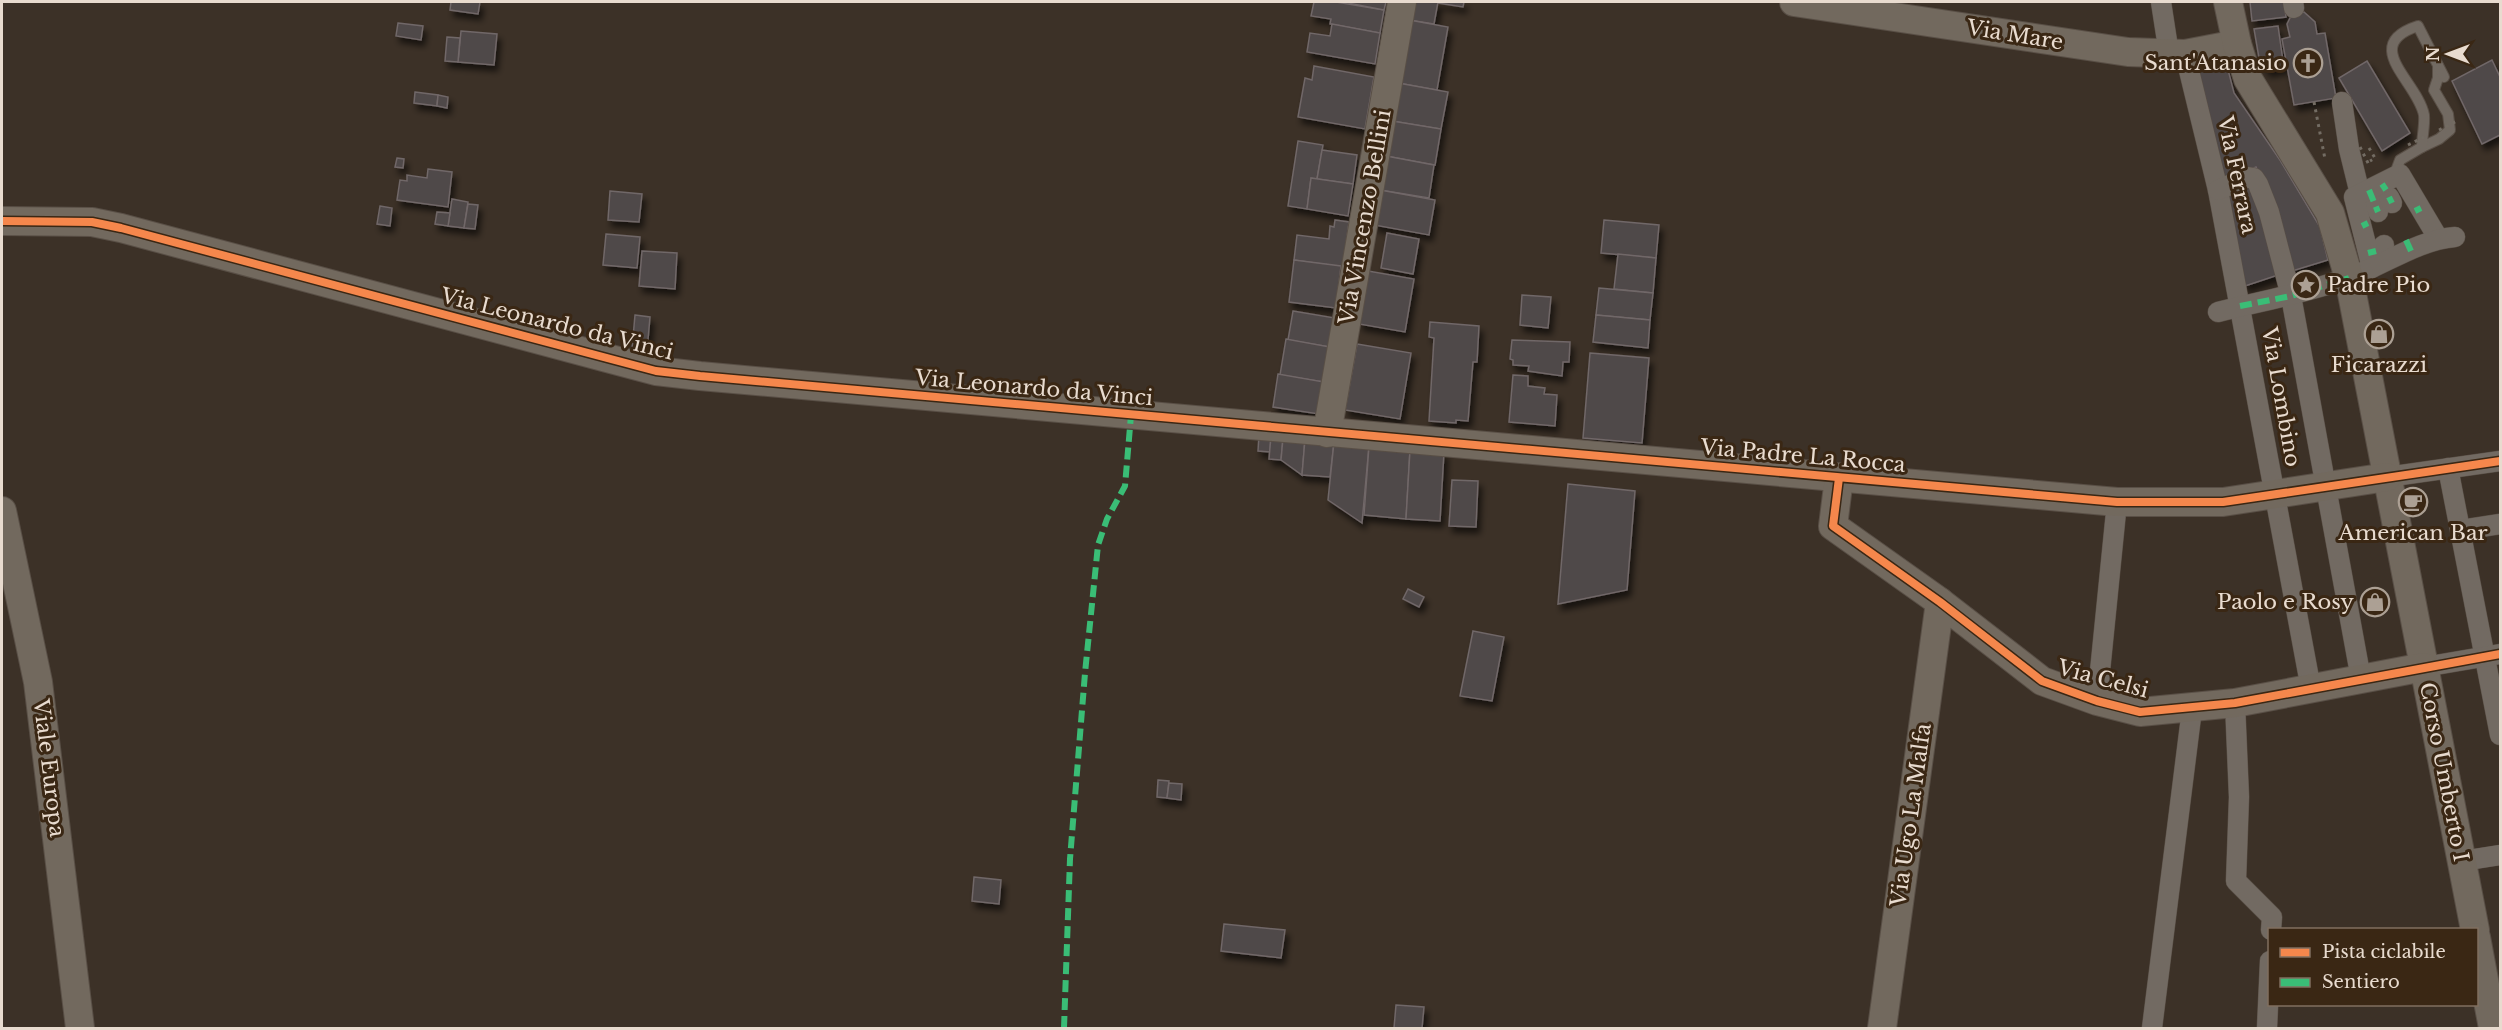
<svg xmlns="http://www.w3.org/2000/svg" width="2502" height="1030" font-family="'Libre Baskerville',serif">
<style>
.building{fill:#504848;stroke:#706768;stroke-width:1.5;filter:url(#shadow)}
.lines{fill:none;stroke-linecap:round;stroke-linejoin:round}
.lane-casing{stroke:#594f46;stroke-width:12}
.street-casing{stroke:#594f46;stroke-width:21}
.secondary-casing{stroke:#594f46;stroke-width:30}
.path{stroke:#736c63;stroke-width:3;stroke-dasharray:3 4.5;stroke-linecap:butt}
.lane{stroke:#726a62;stroke-width:10}
.street{stroke:#726a62;stroke-width:20}
.secondary{stroke:#72695e;stroke-width:28}
.path-bridge{stroke:#736c63;stroke-width:3;stroke-dasharray:3 4.5;stroke-linecap:butt}
.quiet{stroke:#3abd76;stroke-width:6;stroke-dasharray:12 6;stroke-linecap:butt}
.cycleway-casing{stroke:#3a2714;stroke-width:11}
.cycleway{stroke:#f5874c;stroke-width:8}
.labels{text-anchor:middle;stroke-width:6;stroke-linejoin:round;paint-order:stroke}
.street-label{font-size:21px;fill:#e8dbcf;stroke:#3a2714}
.poi-label{font-size:21px;fill:#e8dbcf;stroke:#3a2714;text-anchor:end}
</style>
<defs>
<filter id="shadow"><feDropShadow dx="3.5" dy="6" stdDeviation="3" flood-color="#0009"/></filter>
</defs>
<rect width="100%" height="100%" fill="#3c3127"/>
<!-- building -->
<g class="building">
<path d="M451 2H480L478 14 450 10Z"/>
<path d="M1314 2H1336L1384 10 1380 33 1330 24 1331 19 1311 16Z"/>
<path d="M1348 2H1386L1384 10 1348 3Z"/>
<path d="M1412 2H1438L1434 24 1409 20Z"/>
<path d="M1438 2H1464L1463 7 1438 3Z"/>
<path d="M2250 2H2284L2286 17 2252 21Z"/>
<path d="M2304 12 2315 22 2317 34 2325 33 2336 98 2294 105 2282 39 2290 37 2287 24 2292 14Z"/>
<path d="M1409 20 1448 27 1437 90 1398 83Z"/>
<path d="M398 23 423 26 421 40 396 36Z"/>
<path d="M1332 24 1380 33 1375 64 1307 52 1310 33 1330 36Z"/>
<path d="M2278 26 2284 68 2267 71 2259 58 2254 29Z"/>
<path d="M461 31 497 34 494 65 458 62Z"/>
<path d="M447 37 460 38 458 62 445 61Z"/>
<path d="M2492 60 2500 77V135L2482 144 2452 81Z"/>
<path d="M2367 61 2410 133 2382 151 2339 78Z"/>
<path d="M2226 62 2234 93 2280 160 2320 227 2328 260 2292 271 2273 204 2256 167 2222 182 2194 68Z"/>
<path d="M1314 66 1374 77 1365 129 1298 117 1305 78 1312 80Z"/>
<path d="M1398 83 1448 92 1441 129 1392 121Z"/>
<path d="M415 92 438 95 437 106 414 103Z"/>
<path d="M438 95 448 97 447 108 437 106Z"/>
<path d="M1392 121 1441 129 1435 165 1386 156Z"/>
<path d="M1298 141 1323 145 1317 179 1311 178 1307 209 1288 206Z"/>
<path d="M1322 150 1357 155 1353 184 1317 179Z"/>
<path d="M1386 156 1434 165 1429 198 1380 190Z"/>
<path d="M397 158 404 159 403 168 395 167Z"/>
<path d="M428 169 452 172 448 207 397 200 400 180 407 181V175L427 178Z"/>
<path d="M1311 178 1353 184 1348 216 1307 209Z"/>
<path d="M2251 184 2278 275 2245 286 2224 194Z"/>
<path d="M1380 190 1435 200 1429 235 1374 225Z"/>
<path d="M610 191 642 194 639 222 608 220Z"/>
<path d="M452 199 468 202 464 228 448 226Z"/>
<path d="M468 204 478 205 475 229 464 228Z"/>
<path d="M380 206 392 208 390 226 377 224Z"/>
<path d="M437 212 450 213 448 226 435 224Z"/>
<path d="M1335 220 1349 222 1343 267 1294 260 1297 235 1329 239 1330 226 1334 227Z"/>
<path d="M1604 220 1659 225 1656 258 1601 253Z"/>
<path d="M1387 233 1419 239 1413 274 1381 268Z"/>
<path d="M606 234 640 237 637 268 603 265Z"/>
<path d="M642 251 677 253 675 289 639 286Z"/>
<path d="M1618 254 1656 258 1653 293 1614 289Z"/>
<path d="M1294 260 1341 266 1336 308 1289 302Z"/>
<path d="M1368 271 1414 279 1405 332 1359 324Z"/>
<path d="M1599 288 1653 293 1650 320 1596 315Z"/>
<path d="M1522 295 1551 297 1548 328 1520 325Z"/>
<path d="M1293 311 1335 318 1330 347 1288 340Z"/>
<path d="M635 315 650 317 647 351 632 349Z"/>
<path d="M1596 315 1650 320 1648 348 1593 342Z"/>
<path d="M1430 322 1479 326 1477 362H1473L1468 421 1456 420V423L1429 421 1434 338 1429 337Z"/>
<path d="M1286 339 1330 347 1324 382 1280 375Z"/>
<path d="M1512 340 1570 342 1569 362H1563L1562 376 1528 371 1529 366 1513 365V360L1510 359Z"/>
<path d="M1357 344 1411 353 1400 419 1345 410Z"/>
<path d="M1590 353 1649 358 1642 443 1583 438Z"/>
<path d="M1278 374 1324 382 1319 414 1273 407Z"/>
<path d="M1513 375 1528 376V386L1545 388 1544 394 1557 395 1555 426 1509 422Z"/>
<path d="M1259 435 1271 436 1270 452 1258 451Z"/>
<path d="M1271 436 1283 438 1281 460 1269 459Z"/>
<path d="M1283 438 1305 439 1302 475 1281 460Z"/>
<path d="M1305 439 1334 442 1330 477 1302 475Z"/>
<path d="M1334 442 1369 446 1362 523 1328 500Z"/>
<path d="M1369 446 1410 450 1406 519 1364 515Z"/>
<path d="M1410 450 1444 452 1440 521 1406 519Z"/>
<path d="M1452 480 1478 481 1476 527 1449 526Z"/>
<path d="M1568 484 1635 491 1627 590 1558 604Z"/>
<path d="M1408 589 1424 597 1419 607 1403 599Z"/>
<path d="M1473 631 1504 637 1492 701 1460 696Z"/>
<path d="M1158 780 1169 781 1167 798 1157 797Z"/>
<path d="M1169 783 1182 784 1181 800 1167 798Z"/>
<path d="M974 877 1001 880 999 904 972 901Z"/>
<path d="M1224 924 1285 930 1281 958 1221 951Z"/>
<path d="M1396 1005 1424 1007 1422 1028H1394Z"/>
</g>
<g class="lines">
<!-- lane casing -->
<g class="lane-casing">
<g id="lane">
<path d="M2422 147 2439 139 2450 130 2448 114 2434 90 2438 78V66"/>
<path d="M2400 174 2397 168 2400 160 2422 147C2422 137 2425 125 2424 115 2418 82 2359 45 2418 26L2444 77"/>
</g>
</g>
<!-- street casing -->
<g class="street-casing">
<g id="street">
<path d="M2161 2 2169 54"/>
<path d="M2293 2 2294 8"/>
<path d="M2185 54 2218 190 2311 689"/>
<path d="M2342 102 2349 149 2360 194"/>
<path d="M2218 190 2248 177 2254 178 2258 184 2269 212 2291 296 2361 679"/>
<path d="M2369 190 2378 212"/>
<path d="M2389 197 2392 203"/>
<path d="M2381 248 2384 245"/>
<path d="M2372 268 2354 197 2400 174 2438 238"/>
<path d="M2218 312C2262 301 2306 293 2348 278 2384 265 2418 240 2455 237"/>
<path d="M2448 468 2500 735"/>
<path d="M2387 477 2500 461"/>
<path d="M2461 530 2500 524"/>
<path d="M2424 667 2500 654"/>
<path d="M2097 701 2117 502"/>
<path d="M2235 703 2239 797 2236 881 2272 917 2271 930"/>
<path d="M2462 861 2500 855"/>
<path d="M2152 1028 2192 709"/>
<path d="M2267 1028 2270 961"/>
</g>
</g>
<!-- secondary casing -->
<g class="secondary-casing">
<g id="secondary">
<path d="M1794 2 2128 52 2185 54 2237 44"/>
<path d="M2228 2 2237 44 2248 79 2330 213 2349 278 2475 930"/>
<path d="M2 221 92 222 121 228 607 358 656 371 700 376 2117 502H2223L2387 477"/>
<path d="M1327 433 1402 2"/>
<path d="M1839 478 1833 526 1940 602 2042 681 2097 701 2140 712 2235 703 2424 667"/>
<path d="M2 511 38 682 80 1028"/>
<path d="M2476 937 2493 1028"/>
<path d="M1882 1028 1940 602"/>
</g>
</g>
<!-- path -->
<g class="path">
<path d="M2314 102 2325 159"/>
<path d="M2369 148 2375 158 2370 161"/>
</g>
<!-- lane -->
<use href="#lane" class="lane"/>
<!-- street -->
<use href="#street" class="street"/>
<!-- secondary -->
<use href="#secondary" class="secondary"/>
<!-- path-bridge -->
<g class="path-bridge">
<path d="M2439 130 2459 120"/>
<path d="M2408 145 2426 136"/>
<path d="M2360 147 2370 167"/>
</g>
<!-- quiet -->
<g class="quiet">
<path d="M2382 184 2386 190"/>
<path d="M2369 190 2378 212"/>
<path d="M2389 197 2392 203"/>
<path d="M2415 211 2421 208"/>
<path d="M2362 226 2368 223"/>
<path d="M2406 240 2411 251"/>
<path d="M2368 253 2376 251"/>
<path d="M2240 306 2291 296 2349 278"/>
<path d="M1064 1028 1070 859 1085 673 1098 545 1107 519 1125 486 1131 415"/>
</g>
<!-- cycleway casing -->
<g class="cycleway-casing">
<g id="cycleway">
<path d="M2 221 92 222 121 228 607 358 656 371 700 376 2117 502H2223L2500 461"/>
<path d="M1839 478 1833 526 1940 602 2042 681 2097 701 2140 712 2235 703 2500 654"/>
</g>
</g>
<!-- cycleway -->
<use href="#cycleway" class="cycleway"/>
</g>
<!-- icons -->
<defs>
<g id="church-ring" transform="scale(1.5)"><circle r="9.5" fill="#3a2714" stroke="#aca094" stroke-width="1.5"/><path d="M-1.2-6h2.4v3.5h3.3v2.4h-3.3V6h-2.4V-.1h-3.3v-2.4h3.3Z" fill="#aca094"/></g>
<g id="sight-ring" transform="scale(1.5)"><circle r="9.5" fill="#3a2714" stroke="#aca094" stroke-width="1.5"/><path d="M0-6L1.8-2.2L6-1.7L2.9 1.2L3.7 5.4L0 3.3L-3.7 5.4L-2.9 1.2L-6-1.7L-1.8-2.2Z" fill="#aca094"/></g>
<g id="shop-ring" transform="scale(1.5)"><circle r="9.5" fill="#3a2714" stroke="#aca094" stroke-width="1.5"/><path d="M-5-2.5h2.3a2.7 3.5 0 0 1 5.4 0H5L5.5 6h-11ZM-1.5-2.5h3a1.5 2.3 0 0 0-3 0Z" fill="#aca094"/></g>
<g id="cafe-ring" transform="scale(1.5)"><circle r="9.5" fill="#3a2714" stroke="#aca094" stroke-width="1.5"/><path d="M-5.5-4.5H6V0H3Q3 3.5 0 3.5H-2.5Q-5.5 3.5-5.5 0ZM3-3.2v2h1.7v-2ZM-6 4.5H4V6H-6Z" fill="#aca094"/></g>
</defs>
<g fill-rule="evenodd">
<use href="#church-ring" x="2308" y="63"/>
<use href="#sight-ring" x="2306" y="285"/>
<use href="#shop-ring" x="2379" y="334"/>
<use href="#cafe-ring" x="2413" y="502"/>
<use href="#shop-ring" x="2375" y="602"/>
</g>
<g class="labels">
<!-- street labels -->
<g class="street-label">
<text transform="translate(2015 35) rotate(9)" y="7">Via Mare</text>
<text transform="translate(2237 175) rotate(78)" y="7">Via Ferrara</text>
<text transform="translate(1365 217) rotate(-80)" y="7">Via Vincenzo Bellini</text>
<text transform="translate(557 324) rotate(14)" y="7">Via Leonardo da Vinci</text>
<text transform="translate(1034 388) rotate(5)" y="7">Via Leonardo da Vinci</text>
<text transform="translate(2281 397) rotate(80)" y="7">Via Lombino</text>
<text transform="translate(1803 456) rotate(5)" y="7">Via Padre La Rocca</text>
<text transform="translate(2103 679) rotate(15)" y="7">Via Celsi</text>
<text transform="translate(49 768) rotate(83)" y="7">Viale Europa</text>
<text transform="translate(2444 772) rotate(79)" y="7">Corso Umberto I</text>
<text transform="translate(1911 815) rotate(-82)" y="7">Via Ugo La Malfa</text>
</g>
<!-- poi labels -->
<g class="poi-label">
<text x="2287" y="70">Sant'Atanasio</text>
<text x="2327" y="292" text-anchor="start">Padre Pio</text>
<text x="2379" y="372" text-anchor="middle">Ficarazzi</text>
<text x="2413" y="540" text-anchor="middle">American Bar</text>
<text x="2354" y="609">Paolo e Rosy</text>
</g>
</g>
<!-- border -->
<rect width="2502" height="1030" fill="none" stroke="#e8dbcf" stroke-width="6"/>
<!-- legend -->
<rect x="2268" y="928" width="210" height="78" fill="#3a2714" stroke="#806f5f" stroke-width="1.5"/>
<rect x="2280" y="948" width="30" height="9" fill="#f5874c" stroke="#806f5f" stroke-width="1.5"/>
<text x="2322" y="958" font-size="18" fill="#e8dbcf">Pista ciclabile</text>
<rect x="2280" y="978" width="30" height="9" fill="#3abd76" stroke="#806f5f" stroke-width="1.5"/>
<text x="2322" y="988" font-size="18" fill="#e8dbcf">Sentiero</text>
<!-- north arrow -->
<g transform="translate(2448 54) rotate(270)" stroke="#3a2714" stroke-width="4.5" paint-order="stroke">
<path d="M0-4.5L10 22L0 15L-10 22Z" fill="#e8dbcf"/>
<text y="-9" font-size="16" font-weight="bold" text-anchor="middle" fill="#e8dbcf">N</text>
</g>
</svg>
